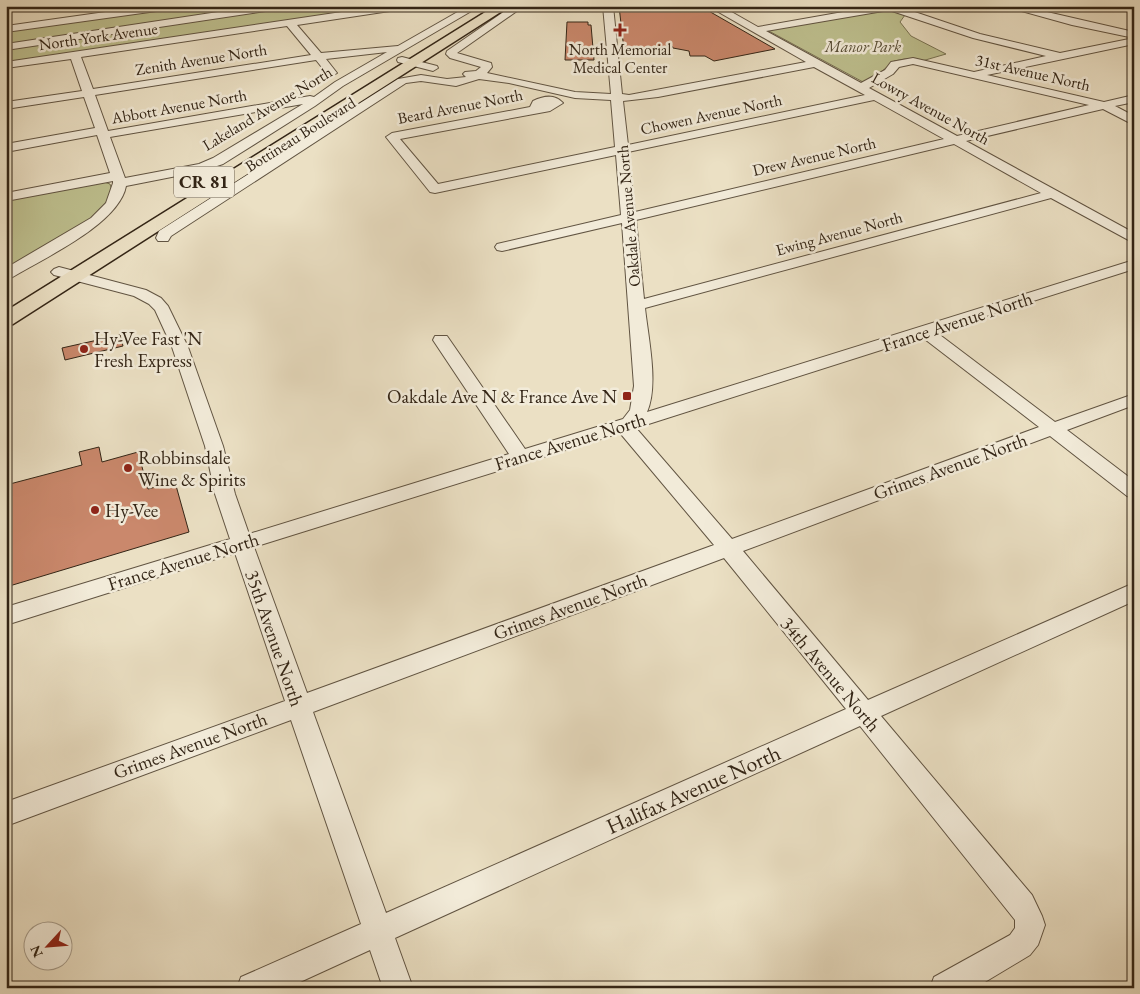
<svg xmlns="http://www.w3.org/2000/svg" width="1140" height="994" font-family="'EB Garamond',serif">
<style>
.green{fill:#bec08f;stroke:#787252}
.building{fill:#ca886c;stroke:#332516}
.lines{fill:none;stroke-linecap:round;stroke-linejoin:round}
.minor-casing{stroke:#615442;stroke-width:2}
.major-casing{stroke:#332516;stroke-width:3}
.minor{fill:#f2ebd9;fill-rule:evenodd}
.major{fill:#ebe0c4;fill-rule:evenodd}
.poi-dot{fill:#8f2418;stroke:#f2ebd9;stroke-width:2}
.labels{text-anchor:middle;stroke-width:5;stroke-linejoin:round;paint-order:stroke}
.far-street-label{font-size:16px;fill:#332516;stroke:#f2ebd9}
.far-park-label{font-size:16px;font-style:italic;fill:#564c34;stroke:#f2ebd9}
.far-poi-label{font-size:16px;fill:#332516;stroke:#f2ebd9}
.shield{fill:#f2ebd9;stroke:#6c6050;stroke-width:1}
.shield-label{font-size:18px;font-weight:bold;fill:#332516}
.street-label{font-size:19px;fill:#332516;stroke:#f2ebd9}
.poi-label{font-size:19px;fill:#332516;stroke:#f2ebd9;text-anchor:start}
.near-street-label{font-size:22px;fill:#332516;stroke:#f2ebd9}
</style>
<rect width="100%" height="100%" fill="#ebe0c4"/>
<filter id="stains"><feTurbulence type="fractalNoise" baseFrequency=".004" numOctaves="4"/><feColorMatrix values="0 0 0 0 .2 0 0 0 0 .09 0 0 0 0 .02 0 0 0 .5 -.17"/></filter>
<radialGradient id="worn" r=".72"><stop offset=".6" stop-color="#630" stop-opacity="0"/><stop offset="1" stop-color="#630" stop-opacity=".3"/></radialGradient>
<!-- green -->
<g class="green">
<path d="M182 6H389L6 65V31Z"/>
<path d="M889 9 905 15 900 22 911 36 946 54 922 61 905 59 894 61 881 72 863 82 767 30Z"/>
<path d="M104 182 110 184 112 191 103 208 95 216 6 270V200Z"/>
</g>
<!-- building -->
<g class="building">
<path d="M619 6H700L775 49 714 61 705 56H690L689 51 673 48 672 46 639 53 633 49 624 50Z"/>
<path d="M567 22H588V25H591L594 60H565Z"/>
<path d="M120 335 123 346 65 360 62 348Z"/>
<path d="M99 447 102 462 138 452 148 489 175 482 189 532 6 587V485L82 465 79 452Z"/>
</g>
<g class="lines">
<!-- minor casing -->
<g class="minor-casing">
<g id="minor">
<path d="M148 6H176L171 9 6 32V26Z"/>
<path d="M258 6H284L279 9 6 50V44Z"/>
<path d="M382 6H408L403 9 297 25 321 53 398 46 468 6H480L343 86 315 106 223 164 202 171 126 186C119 224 44 258 11 278L6 280V268L91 218 106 203 113 183V181L6 201V193L110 173 97 135 6 152V144L95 128 84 97 6 109V102L82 91 71 59 6 68V62ZM287 26 311 55 93 89 81 57ZM387 52 335 82 314 97 310 96 108 131 95 95 316 60 328 75 332 76 337 73 326 59ZM303 104 213 158 199 164 125 178 110 137Z"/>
<path d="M512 6H524L457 53 491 63 492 67 487 73 575 92 611 94 603 6H613L622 94 629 95 806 62 708 6H721L758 27 877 6H897L980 34 1060 53 1134 38 1072 25 1003 6H1021L1134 32V44L987 75 1104 102 1134 95V102L1115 106 1134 116V125L1103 109 966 141 1134 233V243L1051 198 645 308C648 337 659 385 647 412L1134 260V269L936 332 1055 422 1134 394V405L1067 430 1134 481V498L1127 496 1050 436 743 551 868 700 1134 583V601L881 716 1032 895 1042 916 1045 925 1038 945 1030 955 975 988H930L934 977 1010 935 1015 928V920L860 726 395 938 413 988H383L370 950 287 988H237L241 977 361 924 291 720 6 826V802L285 701 235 553 6 625V607L230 539 215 494 205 446 172 347 155 310 149 304 134 296 54 275 51 272 54 269 59 267 146 290 161 298 168 306 188 347 223 446 235 494 249 534 509 454 433 340 435 336H447L525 449 623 419 630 410 634 386 622 223 502 251 497 250 495 247 497 244 621 215 616 155 435 193 430 192 386 137 392 133 530 107 533 101C543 96 555 94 563 103L550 111 400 139 438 184 615 147 611 100 575 98 509 83 479 79 456 86 421 81 406 83 171 236 168 241H158L156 238 159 231 398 79 421 75 447 79 466 77 463 74 465 72 476 71 481 67 450 58 446 54 447 51ZM889 10 973 38 1046 56 974 72 913 58 891 62 885 70 861 83 766 31ZM913 64 1089 105 957 136 869 88 893 74 899 67ZM814 67 865 95 628 145 623 101 658 97ZM874 100 944 139 635 212 628 152ZM954 144 1041 193 644 299 636 220ZM922 337 1039 427 732 539 636 428ZM620 433 714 545 307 693 254 547ZM724 558 846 709 386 913 313 712Z"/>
<path d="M402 57 437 66 438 68 433 71 398 62 397 60 398 58Z"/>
</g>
</g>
<!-- major casing -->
<g class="major-casing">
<path id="major" d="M495 6H510L13 324 6 326V311Z"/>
</g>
<!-- minor -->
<use href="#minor" class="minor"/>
<!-- major -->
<use href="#major" class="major"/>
</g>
<!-- markers -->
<g class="poi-dot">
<path d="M617.5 22.5h5v5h5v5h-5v5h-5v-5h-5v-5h5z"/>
<circle cx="84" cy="349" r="5"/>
<rect x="622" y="391" width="10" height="10" rx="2.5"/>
<circle cx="128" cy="468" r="5"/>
<circle cx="95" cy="510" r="5"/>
</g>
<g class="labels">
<!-- far-street labels -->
<g class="far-street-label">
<text transform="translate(98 36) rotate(-8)" y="6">North York Avenue</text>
<text transform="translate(201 59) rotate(-9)" y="6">Zenith Avenue North</text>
<text transform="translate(1033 72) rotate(13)" y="6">31st Avenue North</text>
<text transform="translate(179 106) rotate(-10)" y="6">Abbott Avenue North</text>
<text transform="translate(460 106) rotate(-11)" y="6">Beard Avenue North</text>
<text transform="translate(267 108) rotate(-31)" y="6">Lakeland Avenue North</text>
<text transform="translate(931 108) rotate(29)" y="6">Lowry Avenue North</text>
<text transform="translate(711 114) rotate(-12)" y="6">Chowen Avenue North</text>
<text transform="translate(300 134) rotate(-32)" y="6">Bottineau Boulevard</text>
<text transform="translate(814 156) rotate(-13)" y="6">Drew Avenue North</text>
<text transform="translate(628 216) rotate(-95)" y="6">Oakdale Avenue North</text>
<text transform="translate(839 233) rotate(-15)" y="6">Ewing Avenue North</text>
</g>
<!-- far-park labels -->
<g class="far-park-label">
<text x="863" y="52">Manor Park</text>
</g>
<!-- far-poi labels -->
<g class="far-poi-label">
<text x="620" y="55">North Memorial<tspan x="620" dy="18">Medical Center</tspan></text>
</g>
<!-- shield labels -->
<rect class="shield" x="174" y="166.5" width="60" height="31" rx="4"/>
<g class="shield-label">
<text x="204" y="188">CR 81</text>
</g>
<!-- street labels -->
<g class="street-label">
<text transform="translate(957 321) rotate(-18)" y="7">France Avenue North</text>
<text transform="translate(570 441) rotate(-17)" y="7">France Avenue North</text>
<text transform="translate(950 466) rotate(-20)" y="7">Grimes Avenue North</text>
<text transform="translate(183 561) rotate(-17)" y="7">France Avenue North</text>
<text transform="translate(570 606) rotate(-20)" y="7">Grimes Avenue North</text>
<text transform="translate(275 638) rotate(71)" y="7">35th Avenue North</text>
<text transform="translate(831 674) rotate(50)" y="7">34th Avenue North</text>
<text transform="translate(190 745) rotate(-20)" y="7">Grimes Avenue North</text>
</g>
<!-- poi labels -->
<g class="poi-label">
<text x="94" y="345">Hy-Vee Fast 'N<tspan x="94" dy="22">Fresh Express</tspan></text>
<text x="617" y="403" text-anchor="end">Oakdale Ave N &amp; France Ave N</text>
<text x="138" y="464">Robbinsdale<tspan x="138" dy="22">Wine &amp; Spirits</tspan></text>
<text x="105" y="517">Hy-Vee</text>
</g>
<!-- near-street labels -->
<g class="near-street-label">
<text transform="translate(693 789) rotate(-24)" y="8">Halifax Avenue North</text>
</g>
</g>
<!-- margin -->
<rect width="1140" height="994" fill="none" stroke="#ebe0c4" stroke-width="25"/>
<rect x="8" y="8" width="1125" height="979" fill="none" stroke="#332516" stroke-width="2.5"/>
<rect x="12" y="12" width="1115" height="969" fill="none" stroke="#332516"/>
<!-- north arrow -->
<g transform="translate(48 946) rotate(244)"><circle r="24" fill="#f2ebd9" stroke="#a69c8b"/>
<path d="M0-4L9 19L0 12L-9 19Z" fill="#8f2418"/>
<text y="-8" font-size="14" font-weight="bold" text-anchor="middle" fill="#332516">N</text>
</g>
<rect width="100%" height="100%" filter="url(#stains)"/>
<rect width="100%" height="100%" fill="url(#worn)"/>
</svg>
